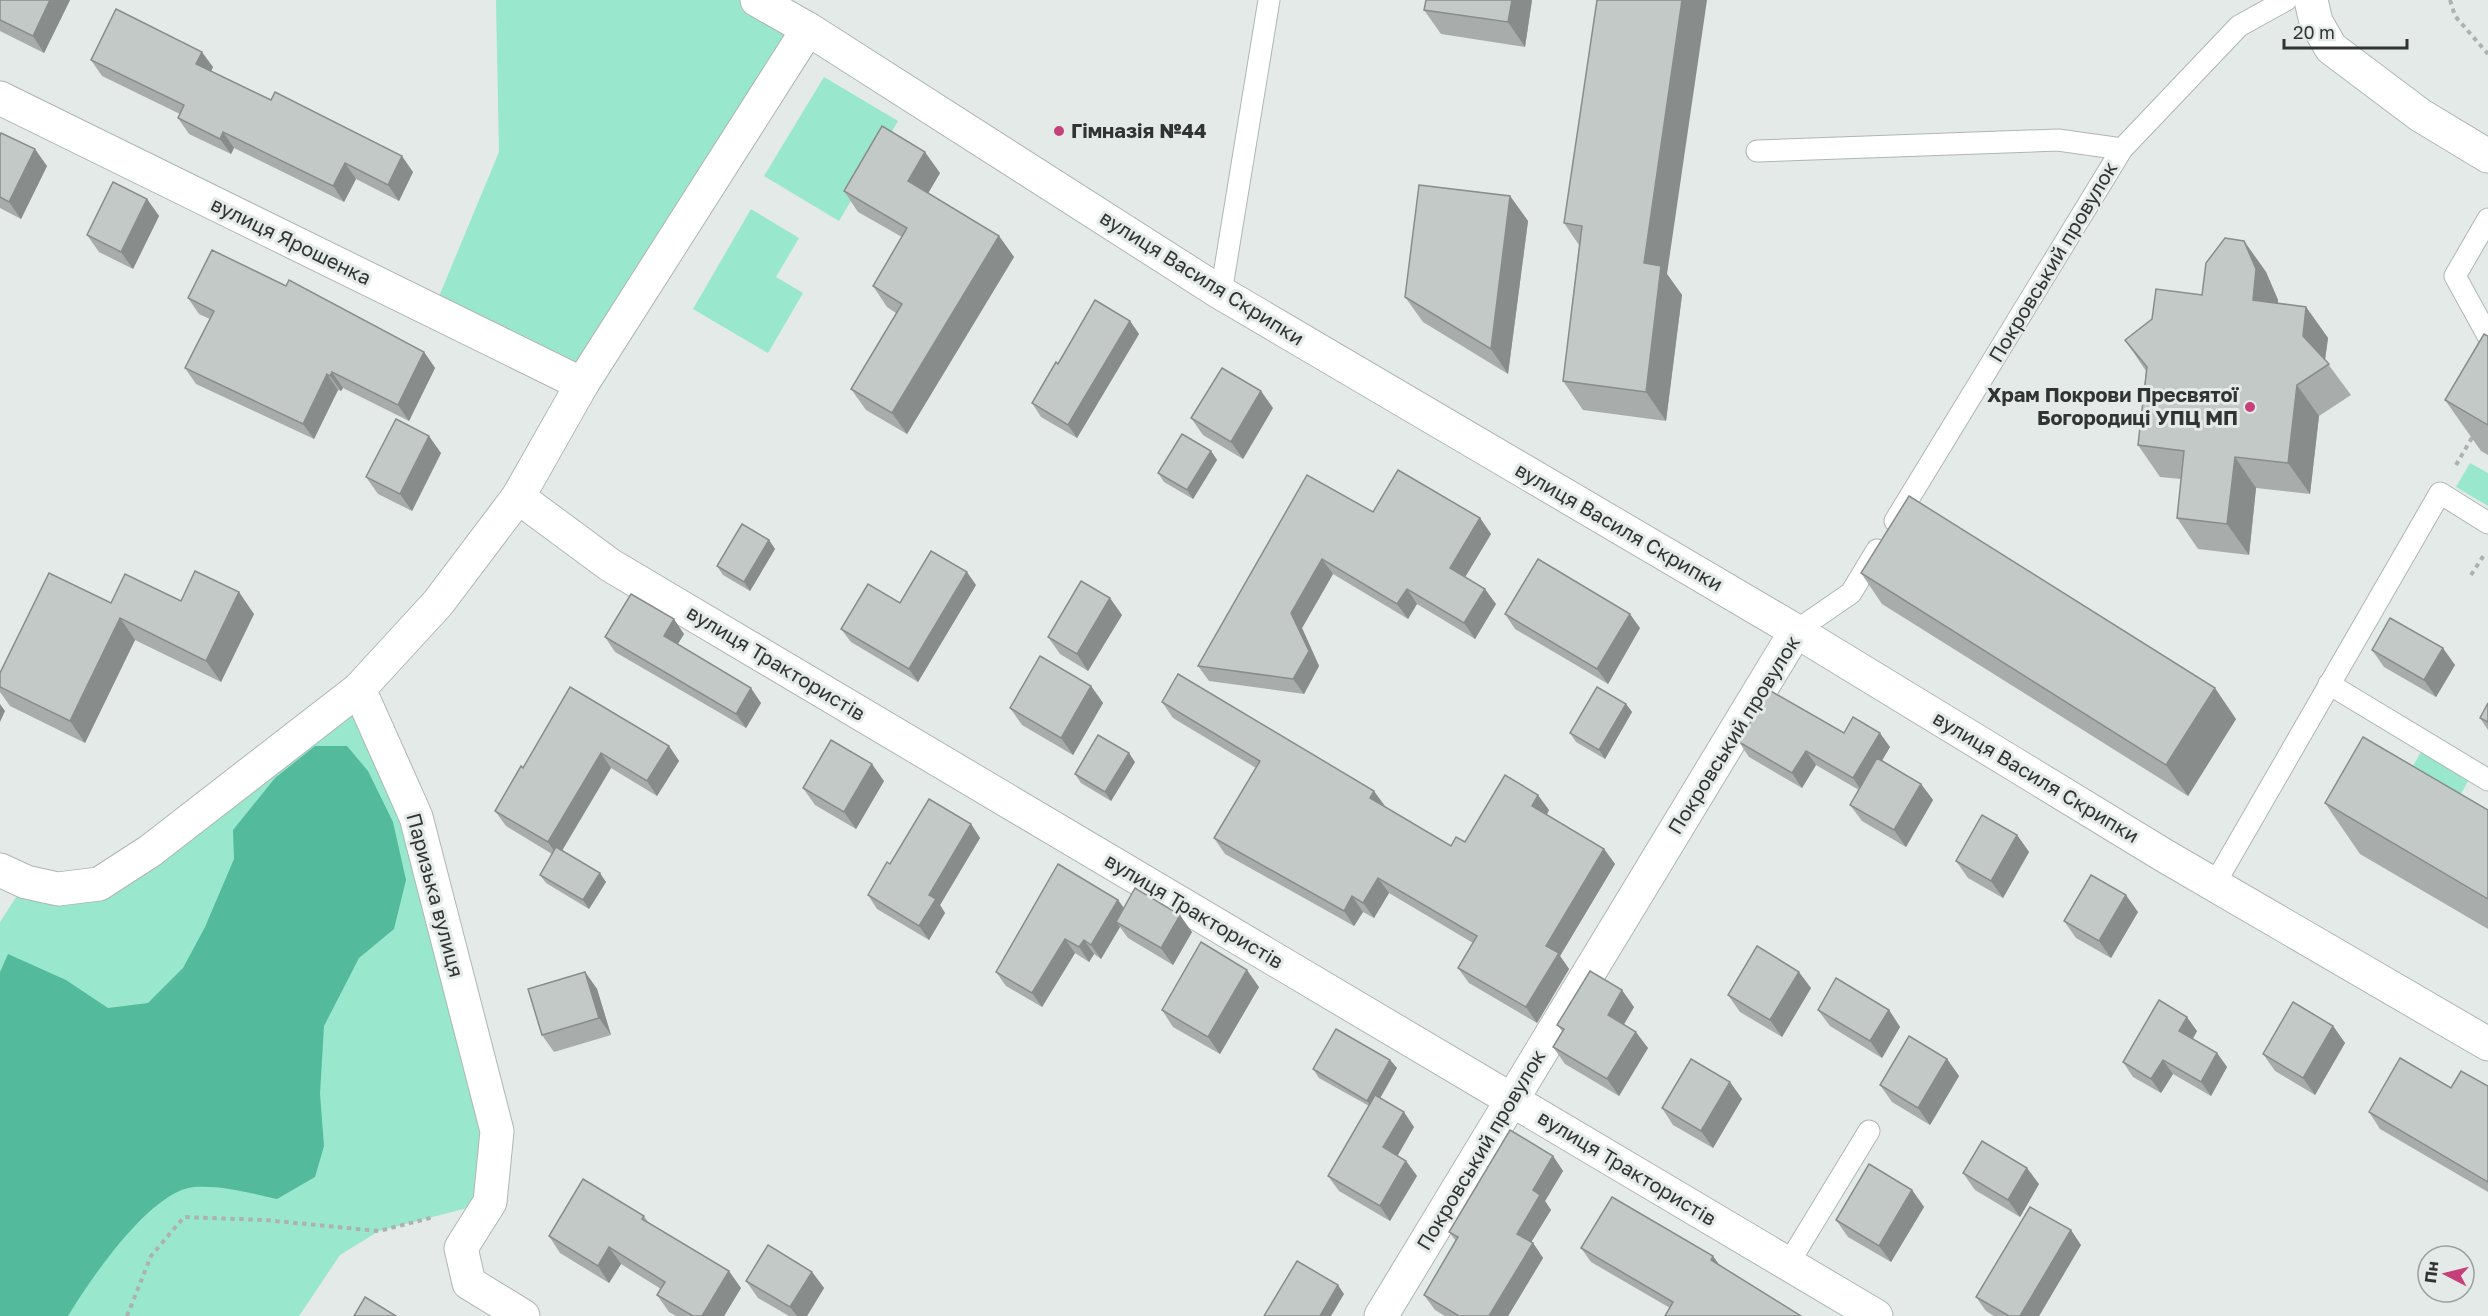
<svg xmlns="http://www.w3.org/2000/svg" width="2488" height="1316" font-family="'Golos Text',sans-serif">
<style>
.green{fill:#99e7cd}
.forest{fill:#54ba9c}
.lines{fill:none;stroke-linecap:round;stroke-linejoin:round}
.service-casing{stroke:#afb6b3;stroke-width:23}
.minor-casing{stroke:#afb6b3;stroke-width:35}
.tertiary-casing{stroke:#afb6b3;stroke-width:35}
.path{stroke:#adb2b0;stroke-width:4;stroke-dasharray:4.5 4.5;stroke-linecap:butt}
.service{stroke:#fff;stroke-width:21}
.minor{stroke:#fff;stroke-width:33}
.tertiary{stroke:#fff;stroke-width:33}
.wall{fill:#a8adab}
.shaded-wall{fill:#888d8b}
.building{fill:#c3c9c7;stroke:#888d8b;stroke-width:1.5}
.poi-dot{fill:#c63e7a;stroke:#e3eae7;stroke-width:2}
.labels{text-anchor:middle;stroke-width:6;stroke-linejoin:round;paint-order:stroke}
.poi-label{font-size:20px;font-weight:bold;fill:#323433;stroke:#e3eae7;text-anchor:start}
.street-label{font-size:20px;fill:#323433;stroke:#e3eae7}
</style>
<rect width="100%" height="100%" fill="#e3eae7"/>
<!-- green -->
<g class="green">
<path d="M496 0H757L808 29 582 384 433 311 499 152Z"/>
<path d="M824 77 898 121 839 221 764 176Z"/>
<path d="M751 209 799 238 776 277 803 293 768 353 693 309Z"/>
<path d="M2470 463 2488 473V506L2456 487Z"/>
<path d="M359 689 497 1131 490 1202 379 1231 340 1255 299 1316H0V922L26 882 99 884Z"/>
<path d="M2422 750 2470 778 2456 802 2408 775Z"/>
</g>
<!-- forest -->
<path class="forest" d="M315 746H347L368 771 393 822 406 880 394 929 359 958 324 1026 320 1094 324 1146 315 1177 277 1199C250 1193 222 1185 194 1187 150 1191 90 1280 68 1316H0V972L8 954 66 980 108 1008 148 1003 183 968 205 927 234 859 233 830 275 778Z"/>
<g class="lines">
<!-- service casing -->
<g class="service-casing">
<g id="service">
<path d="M1757 151 2058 140 2122 149"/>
<path d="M2488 219 2455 276 2488 336"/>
<path d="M1221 293 1269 0"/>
<path d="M1895 521 2122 149 2239 26 2286 0"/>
<path d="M1796 631 1851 593 1877 550"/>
<path d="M2329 684 2488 780"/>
<path d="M2214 885 2440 493 2488 523"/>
<path d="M1788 1264 1869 1131"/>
</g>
</g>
<!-- minor casing -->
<g class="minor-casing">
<g id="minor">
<path d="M757 0 808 29 1221 293 1796 631 2165 856 2488 1044"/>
<path d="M0 98 582 384"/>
<path d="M518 497 610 565 1876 1316"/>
<path d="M359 689 416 817 497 1131 490 1202 461 1248 469 1283 523 1316"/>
<path d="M0 870 26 882 58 889 99 884 150 851 359 689 438 603 518 497 582 384 808 29"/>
<path d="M1381 1316 1796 631"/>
</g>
</g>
<!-- tertiary casing -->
<g class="tertiary-casing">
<path id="tertiary" d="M2311 0 2316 22 2331 48 2420 115 2488 156"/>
</g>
<!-- path -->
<g class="path">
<path d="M2450 0 2455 16 2488 54"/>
<path d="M2456 465 2473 436"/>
<path d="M2471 575 2484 555"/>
<path d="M127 1316 151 1256 184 1217 265 1220 379 1231 434 1217"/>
</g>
<!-- service -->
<use href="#service" class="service"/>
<!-- minor -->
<use href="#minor" class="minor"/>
<!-- tertiary -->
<use href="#tertiary" class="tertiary"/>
</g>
<!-- wall -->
<g class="wall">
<path d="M0 0H70L44 53 0 31Z"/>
<path d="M1426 0H1532L1525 47 1441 34 1424 10Z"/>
<path d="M1597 0 1667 274 1682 295 1666 421 1583 410 1563 381 1579 245 1564 223Z"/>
<path d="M91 60 213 67 211 71 413 172 399 201 356 179 344 202 234 148 231 154 189 134 178 118 180 114 102 76Z"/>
<path d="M0 136 47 166 21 219 0 208Z"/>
<path d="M940 173 928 193 999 236 1014 257 907 434 866 410 851 389 896 313 887 307 873 286 902 237 858 212 844 191Z"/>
<path d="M1510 196 1528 221 1508 374 1423 322 1405 297Z"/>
<path d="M147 199 159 216 133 269 99 252 87 235Z"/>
<path d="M2244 241 2266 272 2278 300V303L2306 307 2328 338 2325 360 2351 395 2319 416 2310 494 2256 488 2249 555 2198 549 2177 518 2181 479 2160 477 2138 445 2146 371 2125 340 2202 295Z"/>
<path d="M286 286 424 352 435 368 409 421 343 388 341 391 338 390 314 439 196 384 185 368 210 319 199 314 188 298Z"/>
<path d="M1130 321 1139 334 1077 438 1041 417 1032 403 1058 364Z"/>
<path d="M2488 336V455L2481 451 2445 400Z"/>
<path d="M1273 408 1243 459 1203 435 1191 418Z"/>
<path d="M1211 451 1217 460 1193 499 1164 482 1158 473Z"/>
<path d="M441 453 412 511 378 494 366 477Z"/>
<path d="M1373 512 1480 518 1491 534 1465 577 1496 604 1475 639 1417 604 1408 619 1333 574 1302 628 1319 666 1304 694 1209 681 1198 666Z"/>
<path d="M769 540 775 549 750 591 723 575 717 566Z"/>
<path d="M1861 573 2236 719 2188 796 1882 604Z"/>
<path d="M976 585 918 682 851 642 841 629 900 603Z"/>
<path d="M181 601 254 614 221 682 135 640 85 743 10 706 0 692V673L111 603Z"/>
<path d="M1505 614 1640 628 1608 684 1515 629Z"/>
<path d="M1122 615 1088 671 1060 654 1048 637Z"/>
<path d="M684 634 678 644 761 703 746 728 615 652 605 637Z"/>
<path d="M2372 650 2455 665 2436 697 2384 667Z"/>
<path d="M1091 686 1103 703 1073 755 1022 725 1010 708Z"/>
<path d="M570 687 669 746 679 761 657 796 611 768 562 851 606 882 589 909 546 883 540 875 552 854 506 826 495 811 523 768Z"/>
<path d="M1162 702 1385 807 1451 846 1465 842 1549 810 1547 815 1604 849 1615 864 1560 956 1569 969 1537 1023 1469 983 1458 968 1473 943 1389 893 1374 918 1363 912 1354 926 1225 854 1214 838 1256 768 1173 718Z"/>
<path d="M2488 703V730L2480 718Z"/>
<path d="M1626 704 1632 712 1605 759 1576 742 1570 733Z"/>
<path d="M1844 733 1890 747 1882 760 1921 784 1933 800 1906 847 1862 821 1850 805 1859 790 1816 765 1802 788 1749 757 1739 742Z"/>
<path d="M1135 762 1111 801 1081 783 1075 774Z"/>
<path d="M884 781 856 829 815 805 803 788Z"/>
<path d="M2325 803 2488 810V929L2360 854Z"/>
<path d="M971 824 980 838 940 905 945 913 929 940 877 909 868 895 890 864Z"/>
<path d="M2017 835 2029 852 2003 898 1968 878 1956 861Z"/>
<path d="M1118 900 1124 908 1192 932 1173 965 1128 938 1120 927 1101 959 1094 954 1089 962 1075 953 1042 1007 1006 986 996 972Z"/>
<path d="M2138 912 2111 958 2076 938 2064 921Z"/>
<path d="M585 972 597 989 611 1035 554 1052 542 1035Z"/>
<path d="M1259 987 1220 1054 1173 1027 1162 1010Z"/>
<path d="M1811 988 1782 1037 1740 1012 1728 995Z"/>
<path d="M1634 1007 1624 1024 1648 1048 1619 1096 1565 1064 1553 1047 1562 1031 1557 1025Z"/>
<path d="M1818 1010H1889L1900 1027 1882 1058 1830 1026Z"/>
<path d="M2333 1026 2345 1043 2315 1095 2275 1071 2263 1054Z"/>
<path d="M2197 1031 2193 1039 2217 1053 2227 1067 2211 1096 2173 1074 2161 1093 2133 1077 2123 1062Z"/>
<path d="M1947 1059 1959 1076 1930 1125 1892 1102 1880 1085Z"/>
<path d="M1390 1060 1397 1068 1380 1098 1414 1127 1397 1156 1406 1161 1417 1176 1390 1221 1339 1191 1328 1176 1369 1106 1319 1078 1313 1069Z"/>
<path d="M1730 1082 1742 1099 1713 1148 1673 1125 1662 1108Z"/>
<path d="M2488 1086V1192L2380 1129 2369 1112 2451 1088Z"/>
<path d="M1553 1156 1563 1171 1545 1201 1551 1210 1531 1242 1533 1243 1543 1258 1508 1316H1445L1435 1310 1424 1295 1456 1241 1449 1232Z"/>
<path d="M1963 1173 2039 1184 2020 1217 1975 1190Z"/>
<path d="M1912 1190 1924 1207 1891 1262 1848 1237 1836 1220Z"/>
<path d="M644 1216 648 1222 741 1288 724 1316H676L669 1312 657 1295 661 1289 621 1264 609 1283 560 1253 549 1236Z"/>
<path d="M2081 1245 2039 1316H1994L1986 1311 1976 1297Z"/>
<path d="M1581 1248 1719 1265 1670 1308 1591 1262Z"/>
<path d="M812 1272 824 1288 807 1316H789L758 1298 746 1281Z"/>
</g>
<!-- shaded-wall -->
<g class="shaded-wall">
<path d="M50 0H70L44 53 33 36Z"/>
<path d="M1512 0H1532L1525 47 1508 22Z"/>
<path d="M1682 0H1707L1667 274 1682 295 1666 421 1646 392 1644 263Z"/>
<path d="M202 52 213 67 207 80 196 64Z"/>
<path d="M223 132 234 148 231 154 220 139Z"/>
<path d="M35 149 47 166 21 219 9 202Z"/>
<path d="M925 152 940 173 923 202 908 181Z"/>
<path d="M402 156 413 172 399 201 388 185Z"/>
<path d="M345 163 356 179 344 202 333 186Z"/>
<path d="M1510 196 1528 221 1508 374 1491 349Z"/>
<path d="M147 199 159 216 133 269 121 252Z"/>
<path d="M999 236 1014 257 907 434 892 413Z"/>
<path d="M2244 241 2266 272 2278 300 2275 331 2253 300Z"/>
<path d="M2306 307 2328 338 2324 367 2303 336Z"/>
<path d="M1130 321 1139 334 1077 438 1068 425Z"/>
<path d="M424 352 435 368 409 421 398 405Z"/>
<path d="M332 372 343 388 341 391 330 376Z"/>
<path d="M327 374 338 390 314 439 303 424Z"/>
<path d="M2297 385 2319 416 2310 494 2288 463Z"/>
<path d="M1261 391 1273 408 1243 459 1231 442Z"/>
<path d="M429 436 441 453 412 511 400 494Z"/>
<path d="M1211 451 1217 460 1193 499 1187 490Z"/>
<path d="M2235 457 2256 488 2249 555 2227 524Z"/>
<path d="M1480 518 1491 534 1461 584 1450 568Z"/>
<path d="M769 540 775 549 750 591 744 582Z"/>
<path d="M1322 559 1333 574 1302 628 1319 666 1304 694 1293 679 1291 613Z"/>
<path d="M967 572 976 585 918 682 909 669Z"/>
<path d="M1407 589 1417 604 1408 619 1397 604Z"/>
<path d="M1485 589 1496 604 1475 639 1464 623Z"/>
<path d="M239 592 254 614 221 682 206 661Z"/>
<path d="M1110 598 1122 615 1088 671 1077 654Z"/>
<path d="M1630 614 1640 628 1608 684 1597 669Z"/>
<path d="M120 618 135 640 85 743 70 721Z"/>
<path d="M674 619 684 634 674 650 664 636Z"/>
<path d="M2443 648 2455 665 2436 697 2424 680Z"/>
<path d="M1091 686 1103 703 1073 755 1061 738Z"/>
<path d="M751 688 761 703 746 728 736 714Z"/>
<path d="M2215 688 2236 719 2188 796 2166 765Z"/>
<path d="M0 704 5 711 0 722Z"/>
<path d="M1626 704 1632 712 1605 759 1599 750Z"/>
<path d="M1880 733 1890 747 1863 793 1853 778Z"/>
<path d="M669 746 679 761 657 796 647 781Z"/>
<path d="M1806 751 1816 765 1802 788 1792 773Z"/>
<path d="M601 753 611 768 558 857 548 842Z"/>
<path d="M1129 753 1135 762 1111 801 1105 792Z"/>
<path d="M872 764 884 781 856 829 844 812Z"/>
<path d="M1921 784 1933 800 1906 847 1894 830Z"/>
<path d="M1374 791 1385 806 1370 798Z"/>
<path d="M1538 795 1549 810 1543 821 1532 806Z"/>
<path d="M971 824 980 838 940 905 945 913 929 940 919 926 929 895Z"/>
<path d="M2017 835 2029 852 2003 898 1991 881Z"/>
<path d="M1604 849 1615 864 1560 956 1569 969 1537 1023 1526 1007 1546 946Z"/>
<path d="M600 873 606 882 589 909 583 900Z"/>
<path d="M1378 878 1389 893 1374 918 1363 903Z"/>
<path d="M2126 895 2138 912 2111 958 2099 941Z"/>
<path d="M1352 896 1363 912 1354 926 1344 911Z"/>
<path d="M1118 900 1128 914 1116 922 1120 927 1101 959 1091 945Z"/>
<path d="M1180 915 1192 932 1173 965 1161 948Z"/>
<path d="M1065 939 1075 953 1042 1007 1032 993Z"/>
<path d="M1084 940 1094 954 1089 962 1079 947Z"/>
<path d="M1247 970 1259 987 1220 1054 1208 1037Z"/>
<path d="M585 972 597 989 611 1035 599 1018Z"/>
<path d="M1799 972 1811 988 1782 1037 1770 1020Z"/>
<path d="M1622 990 1634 1007 1620 1031 1608 1015Z"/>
<path d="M1889 1010 1900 1027 1882 1058 1870 1041Z"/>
<path d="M2187 1017 2197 1031 2189 1045 2179 1031Z"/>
<path d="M2333 1026 2345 1043 2315 1095 2303 1078Z"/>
<path d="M1636 1032 1648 1048 1619 1096 1607 1079Z"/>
<path d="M2217 1053 2227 1067 2211 1096 2201 1082Z"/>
<path d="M1947 1059 1959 1076 1930 1125 1918 1108Z"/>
<path d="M1390 1060 1397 1068 1374 1109 1367 1101Z"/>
<path d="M2163 1060 2173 1074 2161 1093 2151 1079Z"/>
<path d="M1730 1082 1742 1099 1713 1148 1701 1131Z"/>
<path d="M1404 1112 1414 1127 1394 1162 1383 1147Z"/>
<path d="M1553 1156 1563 1171 1545 1201 1551 1210 1527 1249 1517 1234 1533 1190Z"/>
<path d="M1406 1161 1417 1176 1390 1221 1380 1206Z"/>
<path d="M2027 1168 2039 1184 2020 1217 2008 1200Z"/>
<path d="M1912 1190 1924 1207 1891 1262 1879 1246Z"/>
<path d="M2071 1230 2081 1245 2039 1316H2020Z"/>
<path d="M1533 1243 1543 1258 1508 1316H1489Z"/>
<path d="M609 1247 621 1264 609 1283 598 1266Z"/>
<path d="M1713 1256 1723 1270 1711 1260Z"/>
<path d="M729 1271 741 1288 724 1316H702Z"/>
<path d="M812 1272 824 1288 807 1316H797L790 1307Z"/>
<path d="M1338 1285 1344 1294 1331 1316H1320Z"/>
</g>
<!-- building -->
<g class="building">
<path d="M0 0H50L33 36 0 20Z"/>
<path d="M1426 0H1512L1508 22 1424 10Z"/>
<path d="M1597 0H1682L1644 263 1661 266 1646 392 1563 381 1582 226 1564 223Z"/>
<path d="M116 9 202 52 196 64 271 100 275 92 402 156 388 185 345 163 333 186 223 132 220 139 178 118 184 105 91 60Z"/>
<path d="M882 126 925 152 908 181 999 236 892 413 851 389 902 304 873 286 907 228 844 191Z"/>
<path d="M1 133 35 149 9 202 0 197V136Z"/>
<path d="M113 182 147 199 121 252 87 235Z"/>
<path d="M1419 185 1510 196 1491 349 1405 297Z"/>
<path d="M2225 238 2244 241 2256 269 2253 300 2306 307 2303 336 2329 364 2297 385 2288 463 2235 457 2227 524 2177 518 2184 451 2138 445 2147 367 2125 340 2152 319 2156 289 2202 295 2206 263Z"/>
<path d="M212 250 286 286 289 280 424 352 398 405 332 372 330 376 327 374 303 424 185 368 214 311 188 298Z"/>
<path d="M1095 300 1130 321 1068 425 1032 403 1056 362 1058 364Z"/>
<path d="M2484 334 2488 336V425L2445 400Z"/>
<path d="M1222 368 1261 391 1231 442 1191 418Z"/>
<path d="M396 419 429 436 400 494 366 477Z"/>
<path d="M1182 434 1211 451 1187 490 1158 473Z"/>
<path d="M1398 470 1480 518 1450 568 1485 589 1464 623 1407 589 1397 604 1322 559 1291 613 1309 651 1293 679 1198 666 1307 475 1373 512Z"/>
<path d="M1909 496 2215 688 2166 765 1861 573Z"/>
<path d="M742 524 769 540 744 582 717 566Z"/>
<path d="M931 551 967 572 909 669 841 629 868 584 900 603Z"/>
<path d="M1538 559 1630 614 1597 669 1505 614Z"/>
<path d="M195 571 239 592 206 661 120 618 70 721 0 687V673L49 573 111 603 125 574 181 601Z"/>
<path d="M1081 581 1110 598 1077 654 1048 637Z"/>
<path d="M631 594 674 619 664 636 751 688 736 714 605 637Z"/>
<path d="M2390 618 2443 648 2424 680 2372 650Z"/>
<path d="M1040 656 1091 686 1061 738 1010 708Z"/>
<path d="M1178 674 1374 791 1370 798 1451 846 1456 837 1465 842 1505 775 1538 795 1532 806 1604 849 1546 946 1559 953 1526 1007 1458 968 1477 936 1378 878 1363 903 1352 896 1344 911 1214 838 1260 761 1162 702Z"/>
<path d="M570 687 669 746 647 781 601 753 548 842 495 811 521 766 523 768Z"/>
<path d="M1597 687 1626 704 1599 750 1570 733Z"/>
<path d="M1769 690 1844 733 1853 717 1880 733 1853 778 1806 751 1792 773 1739 742Z"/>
<path d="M2488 703V722L2480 718Z"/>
<path d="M1098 735 1129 753 1105 792 1075 774Z"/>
<path d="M2363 737 2488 810V899L2325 803Z"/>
<path d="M831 740 872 764 844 812 803 788Z"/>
<path d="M1877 758 1921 784 1894 830 1850 805Z"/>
<path d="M929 799 971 824 929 895 936 899 919 926 868 895 887 862 890 864Z"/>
<path d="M1982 815 2017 835 1991 881 1956 861Z"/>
<path d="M556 847 600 873 583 900 540 875Z"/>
<path d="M1058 864 1118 900 1091 945 1084 940 1079 947 1065 939 1032 993 996 972Z"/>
<path d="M2091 875 2126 895 2099 941 2064 921Z"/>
<path d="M1135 888 1180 915 1161 948 1116 922Z"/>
<path d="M1201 942 1247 970 1208 1037 1162 1010Z"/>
<path d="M1757 946 1799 972 1770 1020 1728 995Z"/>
<path d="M1590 971 1622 990 1608 1015 1636 1032 1607 1079 1553 1047 1564 1029 1557 1025Z"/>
<path d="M585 972 599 1018 542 1035 528 989Z"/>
<path d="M1836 978 1889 1010 1870 1041 1818 1010Z"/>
<path d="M2159 1000 2187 1017 2179 1031 2217 1053 2201 1082 2163 1060 2151 1079 2123 1062Z"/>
<path d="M2293 1002 2333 1026 2303 1078 2263 1054Z"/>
<path d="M1336 1029 1390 1060 1367 1101 1313 1069Z"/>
<path d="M1909 1036 1947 1059 1918 1108 1880 1085Z"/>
<path d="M2400 1058 2451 1088 2461 1071 2488 1086V1182L2369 1112Z"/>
<path d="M1691 1059 1730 1082 1701 1131 1662 1108Z"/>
<path d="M1375 1095 1404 1112 1383 1147 1406 1161 1380 1206 1328 1176Z"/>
<path d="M1510 1130 1553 1156 1533 1190 1540 1195 1517 1234 1533 1243 1489 1316H1459L1424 1295 1458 1237 1449 1232Z"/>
<path d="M1982 1141 2027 1168 2008 1200 1963 1173Z"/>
<path d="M1869 1164 1912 1190 1879 1246 1836 1220Z"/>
<path d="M583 1179 644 1216 642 1219 729 1271 702 1316H693L657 1295 665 1282 609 1247 598 1266 549 1236Z"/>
<path d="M1612 1197 1713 1256 1711 1260 1801 1316H1665L1673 1302 1581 1248Z"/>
<path d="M2030 1207 2071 1230 2020 1316H2009L1976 1297Z"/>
<path d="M768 1245 812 1272 790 1307 746 1281Z"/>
<path d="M1297 1261 1338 1285 1320 1316H1264Z"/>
<path d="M365 1297 396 1316H354Z"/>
</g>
<!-- markers -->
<g class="poi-dot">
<circle cx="1059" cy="131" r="6"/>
<circle cx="2250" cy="407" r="6"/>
</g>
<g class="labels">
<!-- poi labels -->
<g class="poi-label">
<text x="1071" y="138">Гімназія №44</text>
<text x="2238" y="402" text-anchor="end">Храм Покрови Пресвятої<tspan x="2238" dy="23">Богородиці УПЦ МП</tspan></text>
</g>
<!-- street labels -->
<g class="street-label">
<text transform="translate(291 241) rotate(26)" y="7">вулиця Ярошенка</text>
<text transform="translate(2053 262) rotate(-59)" y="7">Покровський провулок</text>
<text transform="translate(1202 278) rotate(32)" y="7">вулиця Василя Скрипки</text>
<text transform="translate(1619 527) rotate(30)" y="7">вулиця Василя Скрипки</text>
<text transform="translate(776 663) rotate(31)" y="7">вулиця Трактористів</text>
<text transform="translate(1734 735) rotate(-58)" y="7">Покровський провулок</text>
<text transform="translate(2036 777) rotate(31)" y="7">вулиця Василя Скрипки</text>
<text transform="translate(435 895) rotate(75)" y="7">Паризька вулиця</text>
<text transform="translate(1194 911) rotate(31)" y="7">вулиця Трактористів</text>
<text transform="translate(1481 1150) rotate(-59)" y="7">Покровський провулок</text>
<text transform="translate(1627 1168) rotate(31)" y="7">вулиця Трактористів</text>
</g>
</g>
<!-- north arrow -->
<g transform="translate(2446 1274) rotate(277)"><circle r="28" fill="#e3eae7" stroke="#9ca19f" stroke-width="1.5"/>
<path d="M0-4.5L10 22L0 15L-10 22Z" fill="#c63e7a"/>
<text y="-9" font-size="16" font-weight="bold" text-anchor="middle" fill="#323433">Пн</text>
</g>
<!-- scale -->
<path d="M2284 39v9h123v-9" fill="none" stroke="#323433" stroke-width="3"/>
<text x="2293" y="39" font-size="18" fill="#323433" stroke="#e3eae7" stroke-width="4.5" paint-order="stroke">20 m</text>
</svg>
